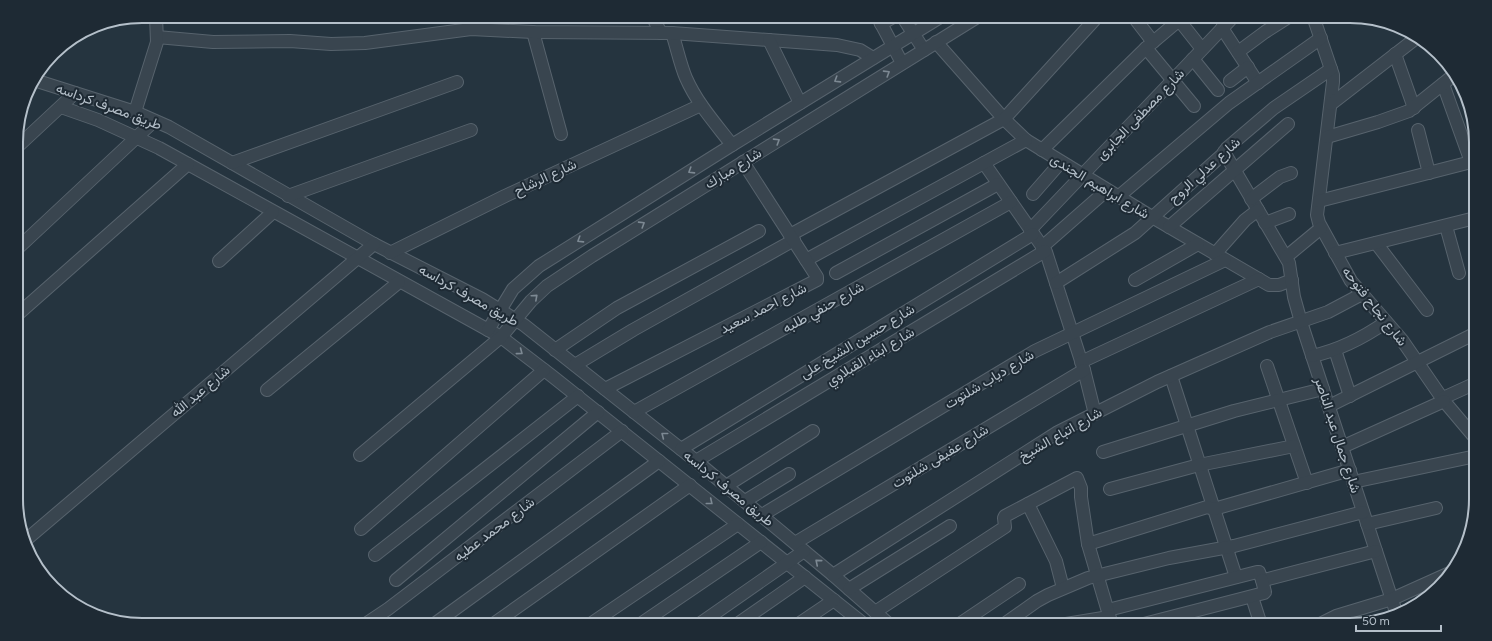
<svg xmlns="http://www.w3.org/2000/svg" width="1492" height="641" font-family="Figtree,Vazirmatn,sans-serif">
<style>
.lines{fill:none;stroke-linecap:round;stroke-linejoin:round}
.minor-casing{stroke:#57636d;stroke-width:14}
.minor{stroke:#39454f;stroke-width:12}
.oneway{stroke:#7d8993}
.labels{text-anchor:middle;stroke-width:4;stroke-linejoin:round;paint-order:stroke}
.street-label{font-size:14px;fill:#b5c0ca;stroke:#1e2a34}
.rim{fill:none;stroke:#b5c0ca;stroke-width:2}
</style>
<rect width="100%" height="100%" fill="#25343f"/>
<g class="lines">
<!-- minor casing -->
<g class="minor-casing">
<g id="minor">
<path d="M652 16 661 33"/>
<path d="M877 16 902 63"/>
<path d="M902 16 924 50"/>
<path d="M1133 16 1153 42"/>
<path d="M1313 16 1333 75V82L1317 215 1319 223 1351 281 1402 340 1444 401 1476 439"/>
<path d="M1179 20 1202 49"/>
<path d="M881 24 895 16"/>
<path d="M1222 28 1258 83"/>
<path d="M533 32 561 134"/>
<path d="M672 33C677 48 680 64 686 78 697 103 715 123 732 145"/>
<path d="M157 37 213 42 290 41 331 44 365 43 471 29 533 32 672 33 837 45 860 50 873 58"/>
<path d="M769 40 800 103"/>
<path d="M936 42 1004 119 1026 140 1152 217 1269 285H1279L1292 280"/>
<path d="M1146 48 1194 106"/>
<path d="M1238 52 1265 32 1290 16"/>
<path d="M1395 54 1414 108"/>
<path d="M1193 59 1218 90"/>
<path d="M34 80 135 112 169 127 374 244 482 299 524 325 696 461 833 575 890 625"/>
<path d="M1230 81 1248 67"/>
<path d="M1443 84 1471 162"/>
<path d="M1331 104 1415 39"/>
<path d="M61 107 98 120 159 148 501 337 552 376 865 625"/>
<path d="M135 112 157 42 156 16"/>
<path d="M1418 130 1429 173"/>
<path d="M1327 137 1378 122 1409 111 1454 75"/>
<path d="M16 148 75 93"/>
<path d="M1042 150 1146 48 1184 16"/>
<path d="M1224 152 1289 263 1294 297 1301 322 1396 612"/>
<path d="M232 163 457 82"/>
<path d="M984 163 1046 252 1084 370 1095 414"/>
<path d="M1033 194 1061 162"/>
<path d="M288 196 471 130"/>
<path d="M1118 197 1229 103 1321 38"/>
<path d="M1251 199 1280 177 1291 173"/>
<path d="M1319 201 1475 161"/>
<path d="M1265 223 1289 214"/>
<path d="M1446 226 1459 273"/>
<path d="M1169 227 1288 124"/>
<path d="M1030 230 1234 16"/>
<path d="M790 235 1004 119 1098 16"/>
<path d="M1376 243 1427 310"/>
<path d="M1042 247 1107 190"/>
<path d="M17 249 154 121"/>
<path d="M390 253 505 196 701 105"/>
<path d="M1335 253 1475 218"/>
<path d="M1215 254 1245 220 1258 210"/>
<path d="M1286 257 1321 228"/>
<path d="M806 260 1026 140"/>
<path d="M219 261 273 212"/>
<path d="M836 273 998 184"/>
<path d="M1135 280 1198 244"/>
<path d="M1056 283 1135 233 1222 155 1227 148 1274 108 1331 69"/>
<path d="M17 315 188 164"/>
<path d="M488 330 513 289 539 266 732 145 942 16"/>
<path d="M555 350 617 308 759 231"/>
<path d="M1335 350 1350 396"/>
<path d="M1312 356C1340 350 1363 338 1386 322"/>
<path d="M1081 362 1259 279"/>
<path d="M575 365 633 330 794 240"/>
<path d="M1267 366 1307 483"/>
<path d="M1171 376 1236 577"/>
<path d="M605 389 817 280V277L743 162"/>
<path d="M267 390 399 282"/>
<path d="M1443 398 1476 383"/>
<path d="M1329 406 1476 333"/>
<path d="M634 412 1011 202"/>
<path d="M1342 447 1444 401"/>
<path d="M681 449 1033 234"/>
<path d="M1103 452 1234 411 1323 389"/>
<path d="M360 455 501 337 531 301 547 286 592 256 979 16"/>
<path d="M696 461 1045 251"/>
<path d="M1353 482 1476 456"/>
<path d="M726 486 813 431"/>
<path d="M1110 489 1199 465 1294 446"/>
<path d="M745 501 789 474"/>
<path d="M1028 504 1056 561 1063 588"/>
<path d="M762 515 1035 351 1225 260"/>
<path d="M1367 524 1436 508"/>
<path d="M361 529 544 370"/>
<path d="M27 539 374 244"/>
<path d="M795 543 1084 370"/>
<path d="M1088 544 1207 507 1214 509 1350 470"/>
<path d="M375 555 578 396"/>
<path d="M833 575 1058 432 1157 382 1270 332 1328 312 1362 294"/>
<path d="M396 580 598 412"/>
<path d="M849 589 950 526"/>
<path d="M1252 597 1261 625"/>
<path d="M1108 610 1257 572H1259L1262 580H1264L1376 551"/>
<path d="M875 612 1005 527 1004 518 1005 516 1077 478 1081 488V497L1088 544 1112 625"/>
<path d="M364 625 388 609 622 431"/>
<path d="M433 625 659 461"/>
<path d="M492 625 690 485"/>
<path d="M589 625 738 524"/>
<path d="M639 625 761 542"/>
<path d="M698 625 804 551"/>
<path d="M736 625 805 577"/>
<path d="M797 625 834 600"/>
<path d="M958 625 1019 584"/>
<path d="M1003 625 1037 601 1048 595 1088 578 1169 558 1234 546 1363 512"/>
<path d="M1060 625 1109 617"/>
<path d="M1140 625 1264 593 1265 592 1262 580"/>
<path d="M1318 625 1336 616 1392 599 1452 572"/>
</g>
</g>
<!-- minor -->
<use href="#minor" class="minor"/>
</g>
<!-- one-way arrows -->
<defs><path id="oneway-chevron" d="M-2-3.5L2.5 0L-2 3.5" fill="none" stroke-width="1.6" stroke-linecap="round" stroke-linejoin="round"/></defs>
<g class="oneway">
<use href="#oneway-chevron" transform="translate(887 73) rotate(-32)"/>
<use href="#oneway-chevron" transform="translate(837 80) rotate(148)"/>
<use href="#oneway-chevron" transform="translate(777 141) rotate(-32)"/>
<use href="#oneway-chevron" transform="translate(691 171) rotate(148)"/>
<use href="#oneway-chevron" transform="translate(642 224) rotate(-32)"/>
<use href="#oneway-chevron" transform="translate(580 240) rotate(148)"/>
<use href="#oneway-chevron" transform="translate(535 297) rotate(-42)"/>
<use href="#oneway-chevron" transform="translate(520 352) rotate(37)"/>
<use href="#oneway-chevron" transform="translate(664 435) rotate(-142)"/>
<use href="#oneway-chevron" transform="translate(710 502) rotate(39)"/>
<use href="#oneway-chevron" transform="translate(818 562) rotate(-140)"/>
</g>
<g class="labels">
<!-- street labels -->
<g class="street-label">
<text transform="translate(109 106) rotate(20)" y="5">طريق مصرف كرداسه</text>
<text transform="translate(1140 114) rotate(-46)" y="5">شارع مصطفى الجابرى</text>
<text transform="translate(733 168) rotate(-32)" y="5">شارع مبارك</text>
<text transform="translate(1204 170) rotate(-42)" y="5">شارع عدلي الروح</text>
<text transform="translate(545 177) rotate(-25)" y="5">شارع الرشاح</text>
<text transform="translate(1100 186) rotate(31)" y="5">شارع ابراهيم الجندى</text>
<text transform="translate(469 295) rotate(29)" y="5">طريق مصرف كرداسه</text>
<text transform="translate(1375 306) rotate(52)" y="5">شارع نجاح فتوحه</text>
<text transform="translate(823 307) rotate(-29)" y="5">شارع حنفي طلبه</text>
<text transform="translate(763 308) rotate(-27)" y="5">شارع احمد سعيد</text>
<text transform="translate(857 341) rotate(-31)" y="5">شارع حسين الشيخ على</text>
<text transform="translate(870 356) rotate(-31)" y="5">شارع ابناء القبلاوي</text>
<text transform="translate(989 379) rotate(-31)" y="5">شارع دياب شلتوت</text>
<text transform="translate(200 391) rotate(-40)" y="5">شارع عبد الله</text>
<text transform="translate(1060 434) rotate(-30)" y="5">شارع اتباع الشيخ</text>
<text transform="translate(1338 435) rotate(72)" y="5">شارع جمال عبد الناصر</text>
<text transform="translate(940 456) rotate(-31)" y="5">شارع عفيفى شلتوت</text>
<text transform="translate(729 488) rotate(39)" y="5">طريق مصرف كرداسه</text>
<text transform="translate(494 529) rotate(-37)" y="5">شارع محمد عطيه</text>
</g>
</g>
<!-- crop -->
<path d="M0 0H1492V641H0ZM142 23H1350A119 119 0 0 1 1469 142V499A119 119 0 0 1 1350 618H142A119 119 0 0 1 23 499V142A119 119 0 0 1 142 23Z" fill="#1e2a34" fill-rule="evenodd"/>
<path class="rim" d="M142 23H1350A119 119 0 0 1 1469 142V499A119 119 0 0 1 1350 618H142A119 119 0 0 1 23 499V142A119 119 0 0 1 142 23Z"/>
<!-- scale -->
<path d="M1356 625v6h85v-6" fill="none" stroke="#b5c0ca" stroke-width="2"/>
<text x="1362" y="625" font-size="12" fill="#b5c0ca" stroke="#1e2a34" stroke-width="3" paint-order="stroke">50 m</text>
</svg>
